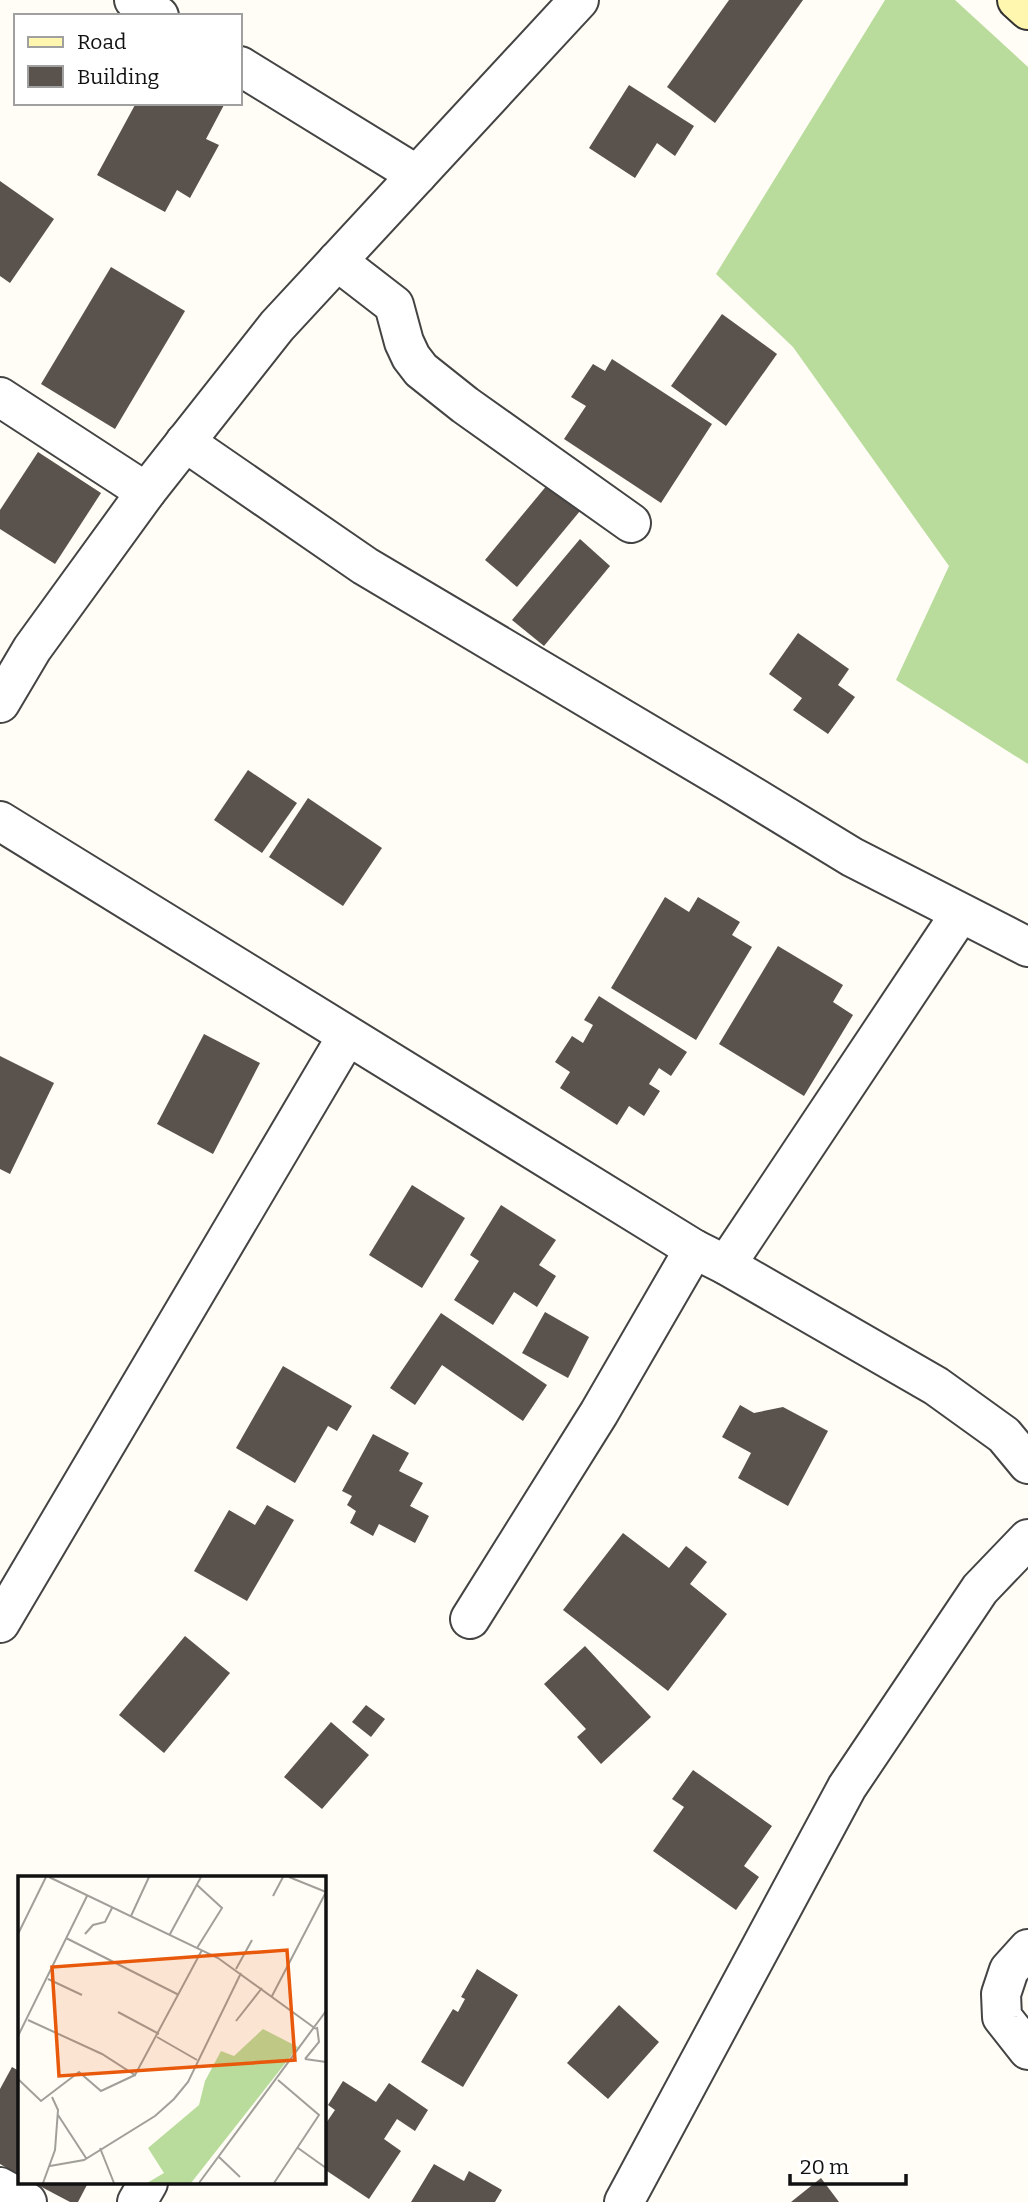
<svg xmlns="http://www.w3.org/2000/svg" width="1028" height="2202" font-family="Bitter,serif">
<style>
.forest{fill:#b9dc9c}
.building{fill:#5a524d}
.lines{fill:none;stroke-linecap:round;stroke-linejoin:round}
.street-casing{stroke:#444;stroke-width:42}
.secondary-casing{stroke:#333;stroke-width:42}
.street{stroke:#fff;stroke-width:38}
.secondary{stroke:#fff6b0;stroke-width:38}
.inset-road{fill:none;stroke:#a09f9a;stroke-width:2}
.view{fill:#e8590c;fill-opacity:0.15;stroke:#e8590c;stroke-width:3.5}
.inset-edge{fill:none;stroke:#111;stroke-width:3.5}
</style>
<rect width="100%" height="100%" fill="#fffdf5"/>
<!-- forest -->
<path class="forest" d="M885 0H955L1028 67V764L896 680 949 566 793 347 716 274Z"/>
<!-- building -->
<g class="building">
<path d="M729 0H803L715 123 667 87Z"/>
<path d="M629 85 694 126 675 156 657 143 635 178 589 148Z"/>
<path d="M136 103H225L206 139 219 145 190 198 177 190 165 212 97 175Z"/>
<path d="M0 181 54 219 10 283 0 276Z"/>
<path d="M111 267 185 311 115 429 41 384Z"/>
<path d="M722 314 777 354 726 426 671 386Z"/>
<path d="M612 359 712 424 661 503 564 439 586 406 571 397 593 364 605 371Z"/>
<path d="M38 452 101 493 55 564 0 529V510Z"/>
<path d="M548 484 580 511 517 587 485 560Z"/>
<path d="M580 539 610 566 544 646 512 620Z"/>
<path d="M798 633 849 669 838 685 855 697 828 734 793 710 802 698 769 674Z"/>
<path d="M248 770 297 803 262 853 214 820Z"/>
<path d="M308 798 382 848 343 906 269 857Z"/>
<path d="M665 897 689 912 698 897 740 922 732 935 752 947 696 1040 611 988Z"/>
<path d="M778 946 843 985 833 1002 853 1015 804 1096 719 1044Z"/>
<path d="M599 996 687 1052 671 1076 659 1068 649 1084 660 1091 644 1116 629 1106 617 1125 560 1088 570 1072 555 1062 572 1036 583 1043 593 1025 584 1020Z"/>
<path d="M204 1034 260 1063 213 1154 157 1124Z"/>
<path d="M0 1056 54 1083 10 1174 0 1169Z"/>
<path d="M412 1185 465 1218 422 1288 369 1255Z"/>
<path d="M501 1205 556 1240 539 1265 556 1276 537 1307 514 1292 493 1325 454 1300 479 1261 470 1255Z"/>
<path d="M545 1312 589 1337 568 1378 522 1353Z"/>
<path d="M441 1313 547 1385 523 1421 442 1365 415 1405 390 1388Z"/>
<path d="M283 1366 352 1406 337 1431 328 1426 295 1483 236 1448Z"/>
<path d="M740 1405 754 1413 783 1407 828 1431 788 1506 738 1478 751 1453 722 1437Z"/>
<path d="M373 1434 409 1453 399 1471 423 1483 410 1506 429 1516 415 1543 379 1524 373 1536 350 1523 356 1511 347 1505 352 1496 342 1491Z"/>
<path d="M267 1505 294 1520 247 1601 194 1571 229 1510 255 1525Z"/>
<path d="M623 1533 669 1568 686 1546 707 1562 690 1584 727 1614 668 1691 563 1610Z"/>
<path d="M185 1636 230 1673 164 1753 119 1715Z"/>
<path d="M585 1646 651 1717 601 1764 577 1737 586 1729 544 1684Z"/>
<path d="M366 1705 385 1719 371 1737 352 1722Z"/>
<path d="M331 1722 369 1755 322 1809 284 1777Z"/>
<path d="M693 1770 772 1826 744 1866 759 1877 736 1910 653 1851 684 1807 672 1799Z"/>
<path d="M477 1969 518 1995 463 2087 421 2062 453 2009 458 2012 465 1999 461 1997Z"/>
<path d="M619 2005 659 2042 608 2099 567 2063Z"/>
<path d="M12 2067 19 2071V2175L0 2164V2089Z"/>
<path d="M343 2081 376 2102 389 2083 428 2110 415 2131 397 2119 384 2139 401 2151 369 2199 324 2169V2126L335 2110 328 2105Z"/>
<path d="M434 2164 464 2181 469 2171 502 2190 495 2202H411Z"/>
<path d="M821 2178 839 2202H791Z"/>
<path d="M34 2183H88L78 2202H70Z"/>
</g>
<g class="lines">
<!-- street casing -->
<g class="street-casing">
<g id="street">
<path d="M134 0 159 16"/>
<path d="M240 66 417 175"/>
<path d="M337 261 394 305 404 342 411 357 421 370 465 405 631 523"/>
<path d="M0 397 146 492"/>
<path d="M185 442 365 566 729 782 852 857 1028 947"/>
<path d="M0 703 32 649 146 492 277 326 579 0"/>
<path d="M0 821 694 1249 726 1265 936 1386 1004 1435 1028 1464"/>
<path d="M726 1265 960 914"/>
<path d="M470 1619 599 1413 694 1249"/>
<path d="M0 1623 347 1036"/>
<path d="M1028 1949 1009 1970 1001 1994 1002 2017 1028 2050"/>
<path d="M0 2187 27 2202"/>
<path d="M137 2202 148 2183"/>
<path d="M624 2202 847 1787 980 1589 1028 1539"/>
</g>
</g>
<!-- secondary casing -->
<g class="secondary-casing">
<path id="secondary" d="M1017 0 1028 10"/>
</g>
<!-- street -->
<use href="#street" class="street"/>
<!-- secondary -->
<use href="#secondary" class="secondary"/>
</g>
<!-- overview -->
<g transform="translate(18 1876)">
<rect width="308" height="308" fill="#fffdf5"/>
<path d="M245 153 280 171 173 307H129L146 297 130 272 181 229 187 205 203 175 216 180Z" fill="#b9dc9c"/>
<path class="inset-road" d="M31 1 200 82 298 153M271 1 308 16M179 9 204 32 179 72M255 20 265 1M113 40 131 1M0 58 28 1M67 58 75 49 87 46 94 32M152 58 183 1M48 62 161 119M218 93 234 64M30 103 64 119M254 120 308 16M100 136 141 158M10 144 84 178 117 199 184 74M218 145 244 112M0 160 69 20M139 161 179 184M287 183 301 166 299 151M287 183 308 186M0 203 23 225 61 196 83 215 117 199M40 239 68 282M82 272 96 307M280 272 308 292M201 281 222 301M32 290 66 284 137 240 156 223 170 206 223 97M25 307 37 274 40 234 34 221M181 307 308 135M256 307 301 239 260 204"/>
<path class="view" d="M269 74 277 184 41 200 34 91Z"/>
<rect width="308" height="308" class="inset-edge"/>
</g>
<!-- legend -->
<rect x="14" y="14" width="228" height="91" fill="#ffffff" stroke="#a0a0a0" stroke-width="2"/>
<rect x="28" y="37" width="35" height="10" fill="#fff6b0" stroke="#a0a0a0" stroke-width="2"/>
<text x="77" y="49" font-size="21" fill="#111111">Road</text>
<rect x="28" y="66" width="35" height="21" fill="#5a524d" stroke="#a0a0a0" stroke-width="2"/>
<text x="77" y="84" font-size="21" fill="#111111">Building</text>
<!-- scale -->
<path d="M790 2174v10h116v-10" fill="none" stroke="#111111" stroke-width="3.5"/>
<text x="800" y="2174" font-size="21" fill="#111111" stroke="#ffffff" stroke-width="5" paint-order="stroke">20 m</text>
</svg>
